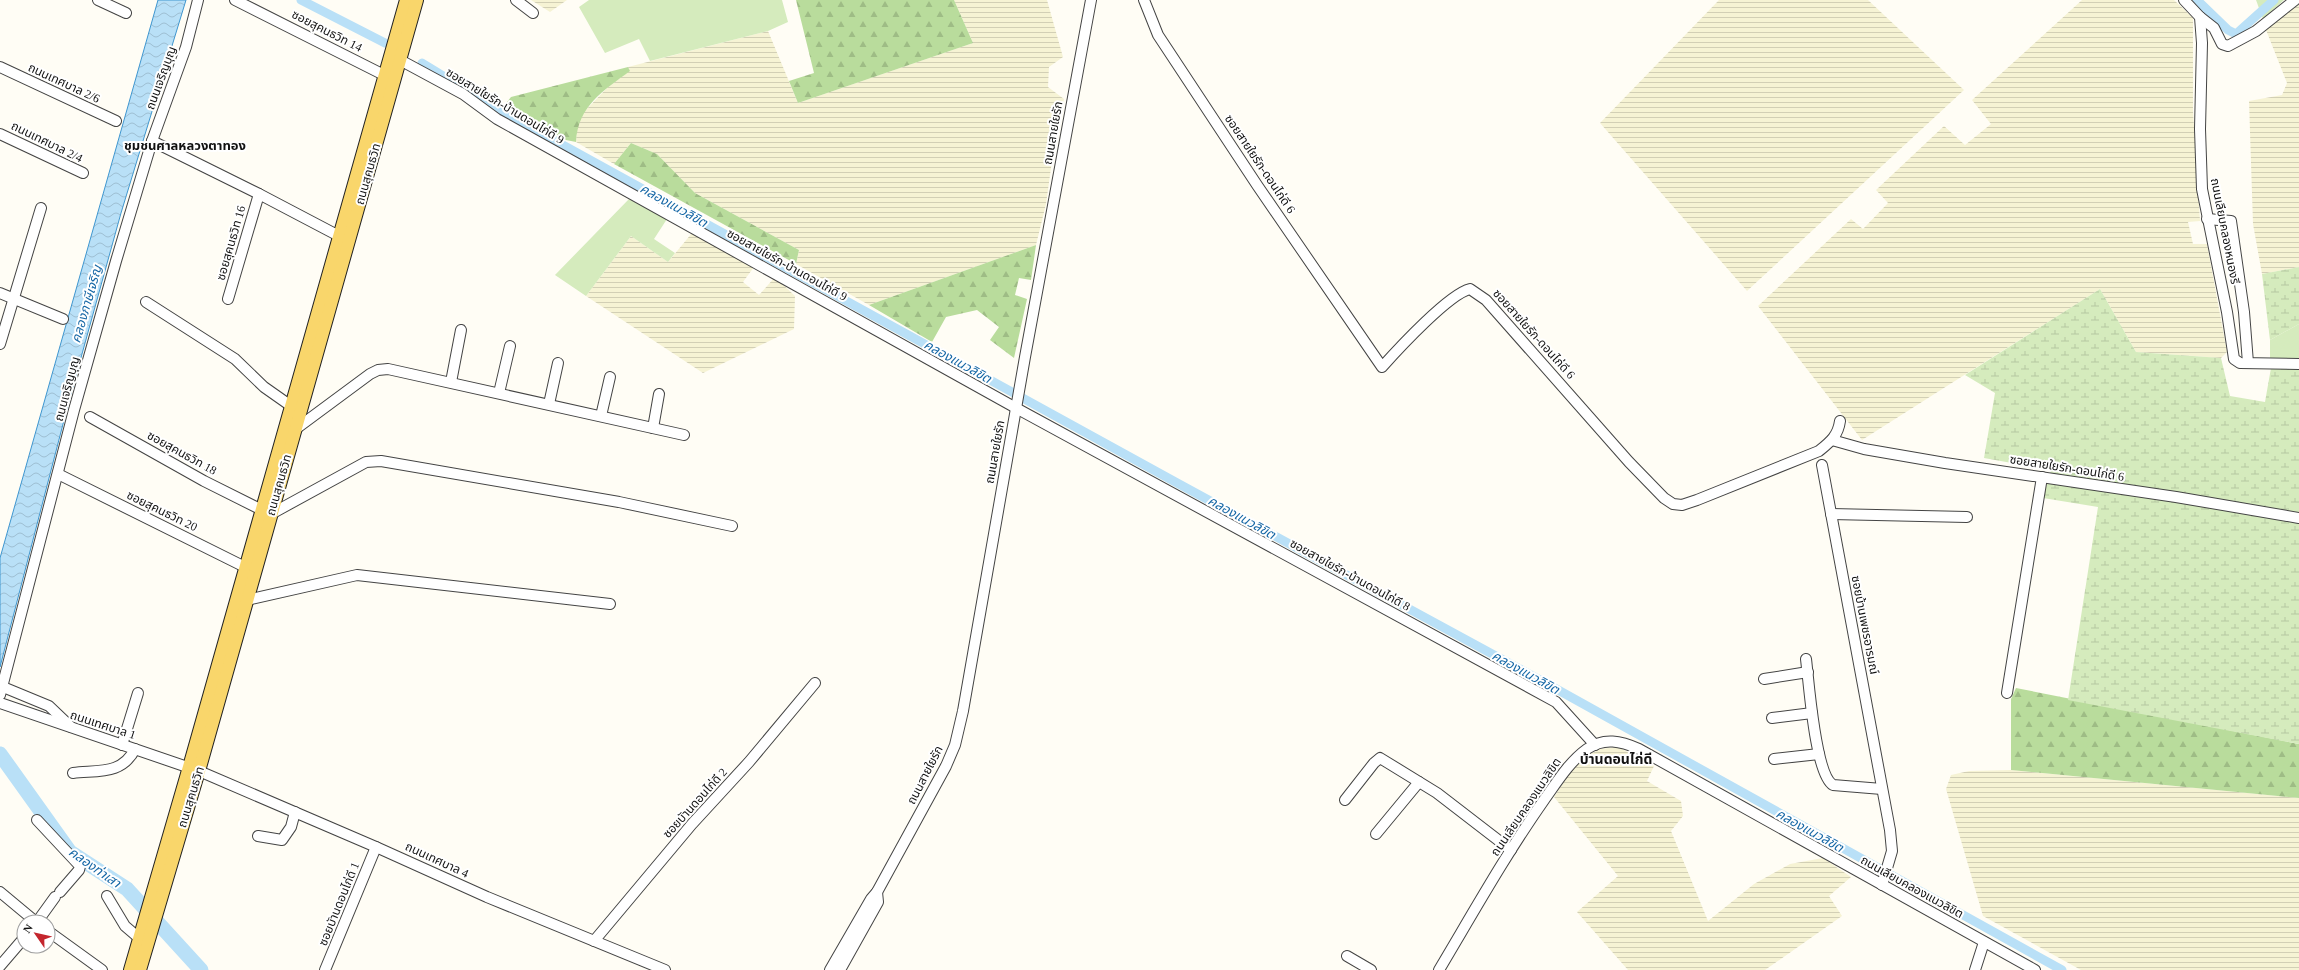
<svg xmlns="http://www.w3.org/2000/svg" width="2299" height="970" font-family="'Times New Roman','Noto Sans Thai',serif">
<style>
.farmland{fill:url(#farmland-rules)}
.grass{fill:#d5ebbd}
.forest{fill:url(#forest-firs)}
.wetland{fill:url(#wetland-marsh)}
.water{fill:url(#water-waves);stroke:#3f96cf}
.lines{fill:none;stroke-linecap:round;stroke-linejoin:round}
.canal{stroke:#b9e0f7;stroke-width:9}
.river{stroke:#b9e0f7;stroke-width:15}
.minor-casing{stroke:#444;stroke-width:12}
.major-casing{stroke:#222;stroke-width:14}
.minor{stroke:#fff;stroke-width:10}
.major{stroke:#f9d66b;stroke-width:12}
.labels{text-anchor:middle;stroke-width:4;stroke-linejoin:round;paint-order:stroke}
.street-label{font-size:12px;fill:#111;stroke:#fff}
.neighbourhood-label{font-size:13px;font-weight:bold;fill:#111;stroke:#fff}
.water-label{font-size:13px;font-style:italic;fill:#1768a6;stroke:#fff}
.quarter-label{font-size:14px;font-weight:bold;fill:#111;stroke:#fff}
</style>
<defs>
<pattern id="farmland-rules" width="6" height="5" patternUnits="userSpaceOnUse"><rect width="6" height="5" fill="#f6f3d4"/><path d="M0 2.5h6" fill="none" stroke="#d2cfb5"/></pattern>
<pattern id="forest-firs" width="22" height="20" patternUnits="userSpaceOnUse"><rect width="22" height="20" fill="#b9dc9c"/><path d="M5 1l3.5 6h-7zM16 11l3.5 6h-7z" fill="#9ebc85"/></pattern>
<pattern id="wetland-marsh" width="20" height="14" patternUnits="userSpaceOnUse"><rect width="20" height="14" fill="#d5ebbd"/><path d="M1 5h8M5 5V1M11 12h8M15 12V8" fill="none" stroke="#b6c8a1"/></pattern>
<pattern id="water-waves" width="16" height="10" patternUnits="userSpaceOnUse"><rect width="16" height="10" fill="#b9e0f7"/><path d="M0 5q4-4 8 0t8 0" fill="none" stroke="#9ebfd3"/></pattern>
</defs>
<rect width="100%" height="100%" fill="#fffdf5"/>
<!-- farmland -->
<g class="farmland">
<path d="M531 0H567L550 12Z"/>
<path d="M954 0H1047L1063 57 1049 67 1048 87 1064 99 1055 139 1046 204 1036 245 869 305 796 264 799 250 695 193 657 154 631 143 614 164 576 142 577 126 583 113 607 88 629 71 628 67 768 31 798 103 973 43Z"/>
<path d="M1719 0H1868L1964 90 1747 291 1600 123Z"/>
<path d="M2082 0H2174L2193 18V111L2200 221 2188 222 2193 244H2207L2227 352 2221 358 2136 352 2100 289 1862 440 1758 306 1851 219 1863 229 1888 203 1876 190 1944 126 1965 145 1991 124 1972 100Z"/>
<path d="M2299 4V267L2262 274 2253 224 2249 101 2282 95 2287 83 2266 30Z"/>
<path d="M692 233 754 267 743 282 759 295 775 277 795 296 794 329 703 373 586 296 631 236 668 262Z"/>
<path d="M1618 747 1654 766 1647 781 1681 801 1683 816 1671 831 1708 921 1754 884 1790 864 1823 858 1851 877 1829 896 1842 916 1765 970H1628L1577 912 1618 876 1554 797 1567 777 1583 758 1600 749Z"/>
<path d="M2011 770 2299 798V970H2081L1983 916 1946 789 1951 775 1969 771Z"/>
</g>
<!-- grass -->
<g class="grass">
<path d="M589 0H782L788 22 768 31 650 61 639 39 605 53 579 7Z"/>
<path d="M2256 0H2284L2263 19Z"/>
<path d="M629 199 667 219 654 239 675 253 668 262 631 236 586 296 555 275Z"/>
<path d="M2299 324V358H2270V340Z"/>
</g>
<!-- forest -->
<g class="forest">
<path d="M796 0H954L973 43 798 103 789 81 814 73Z"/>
<path d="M628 67 630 71C603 91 578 106 576 142L566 140 504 106 511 97Z"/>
<path d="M631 143 657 154 695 193 799 250 796 264 614 164Z"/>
<path d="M1036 245 1031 280 1019 278 1015 295 1027 299 1014 358 990 340 999 327 977 310 946 317 932 342 869 305Z"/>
<path d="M2016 688 2299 744V798L2011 770V699Z"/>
</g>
<!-- wetland -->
<g class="wetland">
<path d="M2299 267V324L2270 340 2262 274Z"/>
<path d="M2100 289 2136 352 2221 358 2230 396 2265 402 2271 368H2299V744L2068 700 2098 507 2043 498 2051 470 1984 458 1995 393 1965 375Z"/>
</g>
<!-- water -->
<path class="water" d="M158 0H186L121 213 69 401 0 667V558Z"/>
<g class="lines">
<!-- canal -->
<g class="canal">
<path d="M301 0 385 43"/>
<path d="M2197 0 2228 30 2236 34 2274 0"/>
<path d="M422 63 499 110 1179 484 1551 686 2062 970"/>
</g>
<!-- river -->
<path class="river" d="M0 754 70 852 127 889 201 970"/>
<!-- minor casing -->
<g class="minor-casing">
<g id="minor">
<path d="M98 0 126 13"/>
<path d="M235 0 384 75"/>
<path d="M516 0 533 13"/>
<path d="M1144 0 1158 35 1257 185 1382 367C1399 348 1449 294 1470 289L1486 300 1629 462 1664 498 1673 504 1682 505 1697 500 1819 451C1830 442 1838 436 1840 421"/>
<path d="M2184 0 2200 17 2202 43 2200 129 2202 189 2227 312 2234 359 2240 363 2299 364"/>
<path d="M2200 17 2214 28 2222 44 2228 46 2256 31 2295 0"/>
<path d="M400 60 463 94 497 119 1016 408 1556 702 1595 745"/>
<path d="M0 67 116 121"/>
<path d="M0 134 83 173"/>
<path d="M152 141 259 194 339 236"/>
<path d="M2207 219 2231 221 2244 312 2248 363"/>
<path d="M0 293 63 319"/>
<path d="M228 299 259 194"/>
<path d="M146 302 235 359 264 387 291 406"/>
<path d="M0 344 41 208"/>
<path d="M451 382 461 330"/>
<path d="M499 393 510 346"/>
<path d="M549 404 558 363"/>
<path d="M601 416 610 377"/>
<path d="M90 417 204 481 262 510"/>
<path d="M653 428 659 394"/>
<path d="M293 431 370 374 378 370 388 369 684 435"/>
<path d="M1832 440 1864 449 1945 463 2176 497 2299 518"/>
<path d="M1822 465 1890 830 1892 851 1882 885"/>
<path d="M58 474 245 567 252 568"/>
<path d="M271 514 366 462 381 461 619 502 732 526"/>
<path d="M1831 514 1967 517"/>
<path d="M247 600 357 575 610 604"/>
<path d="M1806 659C1809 683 1815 774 1833 785L1882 789"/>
<path d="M1764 679 1808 672"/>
<path d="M3 687 49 706 71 727"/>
<path d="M2007 693 2042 477"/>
<path d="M0 695 74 410 116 261 152 141 186 47 198 0"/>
<path d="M0 703 199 771 376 847 487 897 665 970"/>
<path d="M1772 718 1812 713"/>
<path d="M122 745 138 693"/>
<path d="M1774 759 1819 754"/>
<path d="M73 773C98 770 122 775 135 749"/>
<path d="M1345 800 1374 763 1380 758 1437 793 1511 850"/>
<path d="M37 820 80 866 79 870 60 892"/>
<path d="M1376 834 1419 782"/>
<path d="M258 836 282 840 291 827 295 812"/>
<path d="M0 892 36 922"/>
<path d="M107 896 125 926 139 938"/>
<path d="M37 922 55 897"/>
<path d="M48 931 102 970"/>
<path d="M594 941 692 824 749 762 815 683"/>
<path d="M1347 956 1371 970"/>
<path d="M0 966 24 938"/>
<path d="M325 970 376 847"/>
<path d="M830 970 871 899 877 892 946 766 955 745 963 711 1025 357 1091 0"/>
<path d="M840 970 878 902 877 892"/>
<path d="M1439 970C1473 913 1506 854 1544 800 1557 782 1569 762 1587 749 1604 737 1621 741 1639 749L2035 970"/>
<path d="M1975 970 1984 942"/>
</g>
</g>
<!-- major casing -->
<g class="major-casing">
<g id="major">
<path d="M130 970 189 767 406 0"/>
<path d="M140 970 199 771 417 0"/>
</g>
</g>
<!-- minor -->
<use href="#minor" class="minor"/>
<!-- major -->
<use href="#major" class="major"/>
</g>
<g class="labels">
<!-- street labels -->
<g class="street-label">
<text transform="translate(327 31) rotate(27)" y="4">ซอยสุคนธวิท 14</text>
<text transform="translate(161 78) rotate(-70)" y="4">ถนนเจริญบุญ</text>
<text transform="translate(64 83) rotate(25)" y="4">ถนนเทศบาล 2/6</text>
<text transform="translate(505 106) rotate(31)" y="4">ซอยสายใยรัก-บ้านดอนไก่ดี 9</text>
<text transform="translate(1053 133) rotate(-80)" y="4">ถนนสายใยรัก</text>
<text transform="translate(47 142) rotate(26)" y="4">ถนนเทศบาล 2/4</text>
<text transform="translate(1260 164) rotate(56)" y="4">ซอยสายใยรัก-ดอนไก่ดี 6</text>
<text transform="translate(368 174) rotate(-74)" y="4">ถนนสุคนธวิท</text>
<text transform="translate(2225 231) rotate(79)" y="4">ถนนเลียบคลองหนองรี</text>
<text transform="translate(231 243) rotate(-74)" y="4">ซอยสุคนธวิท 16</text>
<text transform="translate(787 265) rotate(29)" y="4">ซอยสายใยรัก-บ้านดอนไก่ดี 9</text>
<text transform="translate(1534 334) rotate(48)" y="4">ซอยสายใยรัก-ดอนไก่ดี 6</text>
<text transform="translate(67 389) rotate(-75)" y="4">ถนนเจริญบุญ</text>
<text transform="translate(995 452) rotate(-80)" y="4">ถนนสายใยรัก</text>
<text transform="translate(182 453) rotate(29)" y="4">ซอยสุคนธวิท 18</text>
<text transform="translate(2067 468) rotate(9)" y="4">ซอยสายใยรัก-ดอนไก่ดี 6</text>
<text transform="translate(279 485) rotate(-74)" y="4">ถนนสุคนธวิท</text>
<text transform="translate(162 511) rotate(26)" y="4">ซอยสุคนธวิท 20</text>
<text transform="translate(1350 575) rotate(29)" y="4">ซอยสายใยรัก-บ้านดอนไก่ดี 8</text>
<text transform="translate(1865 625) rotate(79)" y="4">ซอยบ้านเพชรอารมณ์</text>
<text transform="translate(103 725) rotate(18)" y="4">ถนนเทศบาล 1</text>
<text transform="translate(925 775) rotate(-63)" y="4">ถนนสายใยรัก</text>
<text transform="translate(191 797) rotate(-73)" y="4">ถนนสุคนธวิท</text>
<text transform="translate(695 803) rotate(-48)" y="4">ซอยบัานดอนไก่ดี 2</text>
<text transform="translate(1526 807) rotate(-56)" y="4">ถนนเลียบคลองแนวลิขิต</text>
<text transform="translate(437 860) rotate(25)" y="4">ถนนเทศบาล 4</text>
<text transform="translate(1912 887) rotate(29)" y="4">ถนนเลียบคลองแนวลิขิต</text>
<text transform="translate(339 904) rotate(-68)" y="4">ซอยบัานดอนไก่ดี 1</text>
</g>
<!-- neighbourhood labels -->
<g class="neighbourhood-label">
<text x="185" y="150">ชุมชนศาลหลวงตาทอง</text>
</g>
<!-- water labels -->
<g class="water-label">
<text transform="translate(674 205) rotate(29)" y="5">คลองแนวลิขิต</text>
<text transform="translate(86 304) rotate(-74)" y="5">คลองภาษีเจริญ</text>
<text transform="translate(958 361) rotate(29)" y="5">คลองแนวลิขิต</text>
<text transform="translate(1242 517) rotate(29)" y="5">คลองแนวลิขิต</text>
<text transform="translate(1526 672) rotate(29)" y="5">คลองแนวลิขิต</text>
<text transform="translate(1810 830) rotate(29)" y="5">คลองแนวลิขิต</text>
<text transform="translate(95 867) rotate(35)" y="5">คลองท่าเสา</text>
</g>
<!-- quarter labels -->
<g class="quarter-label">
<text x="1616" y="764">บ้านดอนไก่ดี</text>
</g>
</g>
<!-- north arrow -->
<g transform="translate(36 934) rotate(304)"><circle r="19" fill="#ffffff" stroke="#a0a0a0"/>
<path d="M0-3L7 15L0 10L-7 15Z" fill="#c4262e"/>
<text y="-6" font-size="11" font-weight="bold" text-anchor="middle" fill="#111111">N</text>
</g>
</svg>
